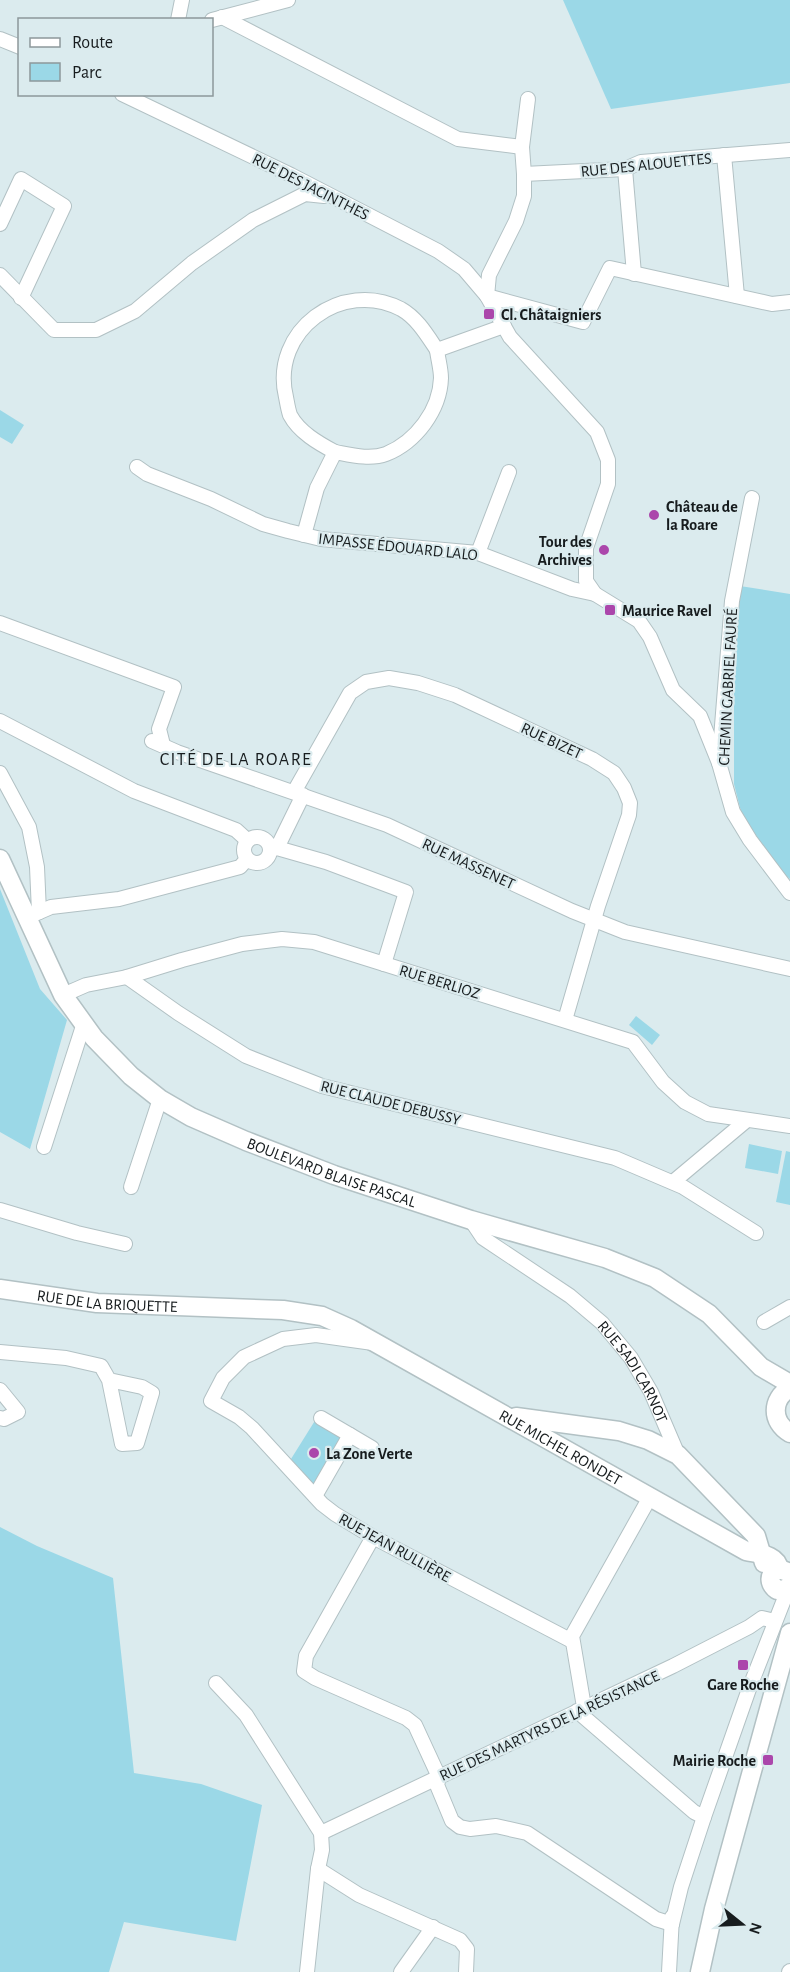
<svg xmlns="http://www.w3.org/2000/svg" width="790" height="1972" font-family="'Alegreya Sans',sans-serif">
<style>
.green{fill:#9bd8e7}
.lines{fill:none;stroke-linecap:round;stroke-linejoin:round}
.minor-casing{stroke:#b2c1c4;stroke-width:16}
.major-casing{stroke:#b2c1c4;stroke-width:21}
.minor{stroke:#fff;stroke-width:14}
.major{stroke:#fff;stroke-width:18}
.poi-dot{fill:#ab46ab;stroke:#dbebee;stroke-width:2}
.labels{text-anchor:middle;stroke-width:4.5;stroke-linejoin:round;paint-order:stroke}
.street-label{font-size:16px;fill:#171c1e;stroke:#dbebee}
.poi-label{font-size:16px;font-weight:bold;fill:#171c1e;stroke:#dbebee;text-anchor:start}
.neighbourhood-label{font-size:18px;letter-spacing:1.5px;fill:#171c1e;stroke:#dbebee}
</style>
<rect width="100%" height="100%" fill="#dbebee"/>
<!-- green -->
<g class="green">
<path d="M563 0H790V83L611 109Z"/>
<path d="M0 410 24 425 12 444 0 437Z"/>
<path d="M740 586 790 594V879L750 847 734 784V694L738 618 730 590Z"/>
<path d="M0 889 40 989 67 1020 30 1149 0 1132Z"/>
<path d="M636 1016 660 1035 652 1045 629 1025Z"/>
<path d="M749 1144 782 1151 778 1174 745 1168Z"/>
<path d="M786 1151 790 1152V1205L776 1202Z"/>
<path d="M316 1419 345 1438 316 1485H311L291 1459Z"/>
<path d="M0 1527 37 1546 113 1578 134 1773 201 1784 262 1805 236 1941 124 1922 109 1972H0Z"/>
</g>
<g class="lines">
<!-- minor casing -->
<g class="minor-casing">
<g id="minor">
<path d="M222 17 458 139 522 147"/>
<path d="M178 20 182 0"/>
<path d="M212 20 288 0"/>
<path d="M0 39 20 47"/>
<path d="M122 94 291 175 438 251 464 269 487 296 510 337 597 432 608 460V484L586 548V581L595 594 639 621 650 637 673 690 700 716 719 763"/>
<path d="M724 155 737 296"/>
<path d="M625 169 634 274"/>
<path d="M524 174 522 147 528 99"/>
<path d="M0 224 21 179 64 206 21 298"/>
<path d="M0 275 54 330H96L135 311 192 263 253 220 305 194 324 196"/>
<path d="M487 296 489 275 516 221 524 196V174L625 169 641 162 790 150"/>
<path d="M487 296 583 322 610 268 772 304 790 302"/>
<path d="M335 452C318 443 299 432 290 415 288 409 287 402 286 397 270 331 342 278 401 309 417 318 427 335 437 350L504 326"/>
<path d="M137 467 147 474 211 499 263 524 288 531 321 539 478 553 572 589 595 594"/>
<path d="M752 498 732 601 719 763 733 812 750 840 790 893"/>
<path d="M304 535 317 488 335 452C351 455 370 460 386 454 416 442 440 410 441 378 441 369 438 359 437 350"/>
<path d="M478 553 509 472"/>
<path d="M0 623 174 687 159 729 163 745"/>
<path d="M0 721 134 791 236 830 247 840"/>
<path d="M152 741 177 752 387 825 572 911 625 932 790 969"/>
<path d="M0 773 29 827 37 867 39 912"/>
<path d="M294 792 350 693 366 682 389 678 418 683 455 695 592 759 614 773 624 788 630 803 629 815 598 906 565 1020"/>
<circle cx="257" cy="850" r="13"/>
<path d="M277 848 303 795"/>
<path d="M270 850 277 848 326 862 406 892 384 964"/>
<path d="M28 917 51 907 119 899 240 867 247 859"/>
<path d="M127 977 178 1013 246 1056 322 1086 615 1158 683 1187 756 1233"/>
<path d="M63 995 86 985 127 977 182 960 242 944 282 939 314 942 633 1042 663 1082 685 1102 708 1114 790 1126"/>
<path d="M44 1147 84 1023"/>
<path d="M673 1182 747 1120"/>
<path d="M131 1187 160 1099"/>
<path d="M0 1210 77 1233 125 1244"/>
<path id="s1" d="M471 1220 483 1238 570 1296 602 1323 631 1358 651 1392 678 1455"/>
<path d="M764 1322 790 1307"/>
<path d="M373 1343 316 1335 283 1339 244 1357 223 1378 211 1401 239 1417 252 1428 322 1504 335 1514 373 1537 572 1641"/>
<path d="M0 1352 66 1358 101 1366 109 1380 122 1444 137 1443 152 1393 142 1387 109 1380"/>
<path d="M0 1390 18 1412 4 1419 0 1418"/>
<path d="M350 1435 372 1448"/>
<path d="M315 1496 350 1435 321 1418"/>
<path d="M373 1537 306 1656 304 1671 315 1678 406 1718 415 1725 439 1777 437 1785 452 1821 460 1827 470 1829 496 1826 527 1833 656 1919 672 1924"/>
<path d="M216 1683 246 1715 321 1833 322 1850 318 1869 307 1972"/>
<path d="M584 1707 572 1636 650 1497"/>
<path d="M577 1711 694 1812 704 1817"/>
<path d="M321 1833 673 1666 749 1627 762 1618 775 1621"/>
<path d="M318 1869 359 1895 460 1940 467 1949 466 1972"/>
<path d="M672 1924 681 1887 704 1817 749 1689 789 1587"/>
<path d="M401 1972 433 1927"/>
<path d="M669 1972 672 1917"/>
<path d="M789 1972 790 1971"/>
</g>
</g>
<!-- major casing -->
<g class="major-casing">
<g id="major">
<path id="s2" d="M0 859 63 995 94 1038 131 1076 160 1099 191 1117 246 1141 334 1175 471 1220 605 1258 655 1278 709 1314 761 1367 790 1384"/>
<path id="s3" d="M0 1289 97 1303 283 1310 322 1316 351 1329 746 1551C758 1554 777 1554 779 1569"/>
<path d="M790 1388C771 1399 771 1422 790 1433"/>
<path d="M516 1417 619 1431 648 1440 678 1455 756 1536 764 1563"/>
<path d="M789 1573C774 1563 763 1580 777 1590L786 1589 790 1585"/>
<path d="M700 1972 714 1909 790 1633"/>
</g>
</g>
<!-- minor -->
<use href="#minor" class="minor"/>
<!-- major -->
<use href="#major" class="major"/>
</g>
<!-- markers -->
<g class="poi-dot">
<rect x="483" y="308" width="12" height="12" rx="3"/>
<circle cx="654" cy="515" r="6"/>
<circle cx="604" cy="550" r="6"/>
<rect x="604" y="604" width="12" height="12" rx="3"/>
<circle cx="314" cy="1453" r="6"/>
<rect x="737" y="1659" width="12" height="12" rx="3"/>
<rect x="762" y="1754" width="12" height="12" rx="3"/>
</g>
<g class="labels">
<!-- street labels -->
<g class="street-label">
<text transform="translate(646 164) rotate(-6)" y="6">RUE DES ALOUETTES</text>
<text transform="translate(311 186) rotate(27)" y="6">RUE DES JACINTHES</text>
<text transform="translate(398 546) rotate(6)" y="6">IMPASSE ÉDOUARD LALO</text>
<text transform="translate(727 687) rotate(-87)" y="6">CHEMIN GABRIEL FAURÉ</text>
<text transform="translate(552 740) rotate(25)" y="6">RUE BIZET</text>
<text transform="translate(469 863) rotate(25)" y="6">RUE MASSENET</text>
<text transform="translate(440 981) rotate(17)" y="6">RUE BERLIOZ</text>
<text transform="translate(391 1102) rotate(14)" y="6">RUE CLAUDE DEBUSSY</text>
<text dy="6" stroke="none"><textPath href="#s2" startOffset="480">BOULEVARD BLAISE PASCAL</textPath></text>
<text dy="6" stroke="none"><textPath href="#s3" startOffset="108">RUE DE LA BRIQUETTE</textPath></text>
<text dy="6" stroke="none"><textPath href="#s1" startOffset="226">RUE SADI CARNOT</textPath></text>
<text dy="6" stroke="none"><textPath href="#s3" startOffset="596">RUE MICHEL RONDET</textPath></text>
<text transform="translate(395 1547) rotate(29)" y="6">RUE JEAN RULLIÈRE</text>
<text transform="translate(549 1725) rotate(-25)" y="6">RUE DES MARTYRS DE LA RÉSISTANCE</text>
</g>
<!-- poi labels -->
<g class="poi-label">
<text x="501" y="320">Cl. Châtaigniers</text>
<text x="666" y="512">Château de<tspan x="666" dy="18">la Roare</tspan></text>
<text x="592" y="547" text-anchor="end">Tour des<tspan x="592" dy="18">Archives</tspan></text>
<text x="622" y="616">Maurice Ravel</text>
<text x="326" y="1459">La Zone Verte</text>
<text x="743" y="1690" text-anchor="middle">Gare Roche</text>
<text x="756" y="1766" text-anchor="end">Mairie Roche</text>
</g>
<!-- neighbourhood labels -->
<g class="neighbourhood-label">
<text x="236" y="765">CITÉ DE LA ROARE</text>
</g>
</g>
<!-- legend -->
<rect x="18" y="18" width="195" height="78" fill="#dbebee" stroke="#8d989b" stroke-width="1.5"/>
<rect x="30" y="38" width="30" height="9" fill="#ffffff" stroke="#8d989b" stroke-width="1.5"/>
<text x="72" y="48" font-size="18" fill="#171c1e">Route</text>
<rect x="30" y="63" width="30" height="18" fill="#9bd8e7" stroke="#8d989b" stroke-width="1.5"/>
<text x="72" y="78" font-size="18" fill="#171c1e">Parc</text>
<!-- north arrow -->
<g transform="translate(742 1924) rotate(108)" stroke="#dbebee" stroke-width="4.5" paint-order="stroke">
<path d="M0-4.5L10 22L0 15L-10 22Z" fill="#171c1e"/>
<text y="-9" font-size="16" font-weight="bold" text-anchor="middle" fill="#171c1e">N</text>
</g>
</svg>
